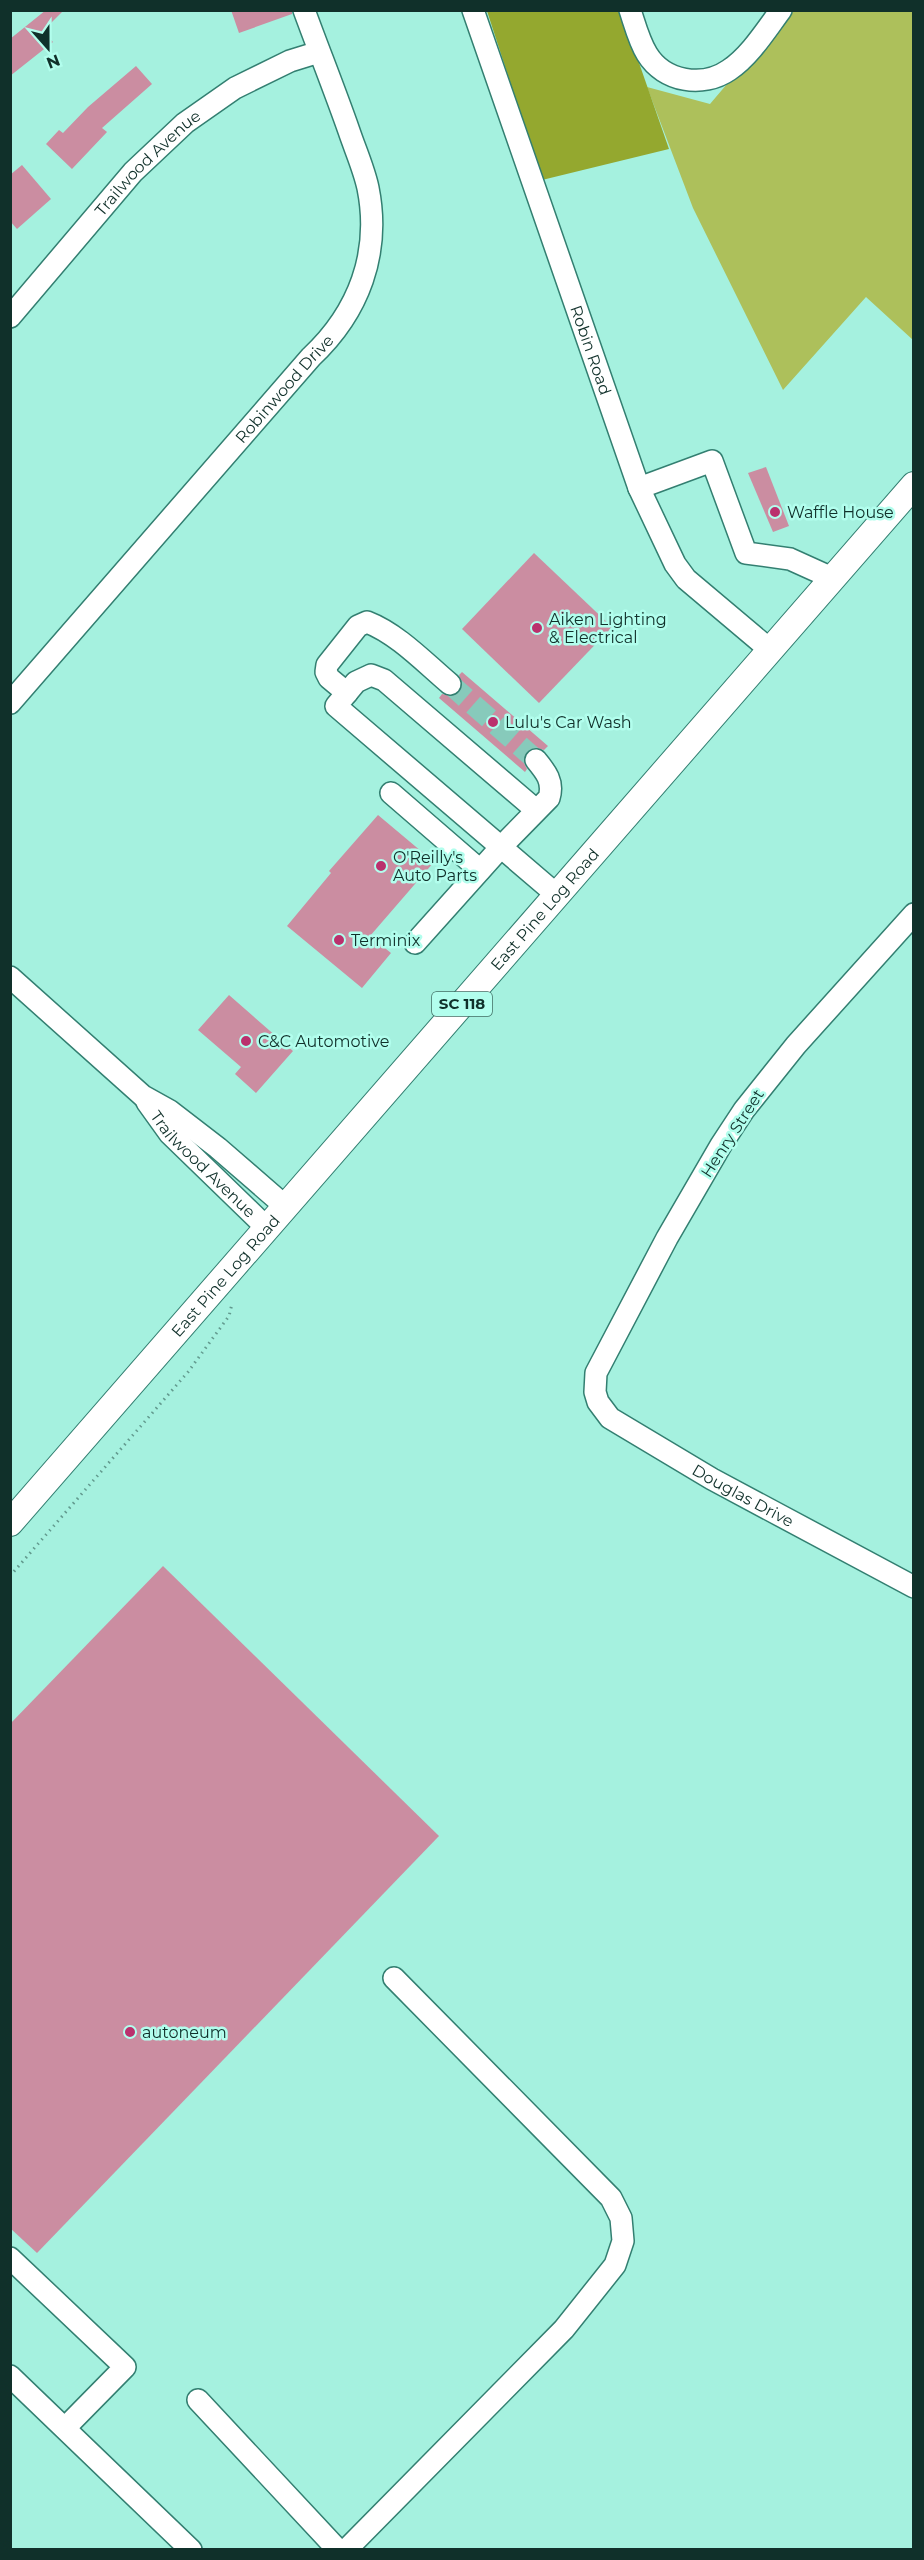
<svg xmlns="http://www.w3.org/2000/svg" width="924" height="2560" font-family="Montserrat,sans-serif">
<style>
.green{fill:#adc05b}
.forest{fill:#94a82f}
.building{fill:#cb8da1}
.lines{fill:none;stroke-linecap:round;stroke-linejoin:round}
.minor-tunnel{stroke:#87cabb;stroke-width:21;stroke-dasharray:21 10;stroke-linecap:butt}
.minor-casing{stroke:#337f71;stroke-width:24}
.major-casing{stroke:#337f71;stroke-width:28}
.path{stroke:#629a8e;stroke-width:3;stroke-dasharray:1.5 4.5;stroke-linecap:butt}
.minor{stroke:#fff;stroke-width:21}
.major{stroke:#fff;stroke-width:26}
.poi-dot{fill:#ba316d;stroke:#b2feed;stroke-width:2}
.labels{text-anchor:middle;stroke-width:5;stroke-linejoin:round;paint-order:stroke}
.shield{fill:#b2feed;stroke:#416e64;stroke-width:1.5}
.shield-label{font-size:15px;font-weight:bold;fill:#10302a}
.street-label{font-size:16px;fill:#10302a;stroke:#b2feed}
.poi-label{font-size:16px;fill:#10302a;stroke:#b2feed;text-anchor:start}
</style>
<rect width="100%" height="100%" fill="#a5f1df"/>
<!-- green -->
<path class="green" d="M789 11H913V340L866 297 783 390 693 208 647 87 710 104Z"/>
<!-- forest -->
<path class="forest" d="M487 11H621L669 149 542 180Z"/>
<!-- building -->
<g class="building">
<path d="M46 10H64L43 31 53 42 10 76V39Z"/>
<path d="M231 10H292V14L239 33Z"/>
<path d="M136 66 152 84 102 128 107 132 72 169 46 144 59 130 63 133 88 107Z"/>
<path d="M22 165 51 199 17 229 10 221V175Z"/>
<path d="M766 467 789 526 773 532 748 473Z"/>
<path d="M534 553 612 627 539 703 462 629Z"/>
<path d="M462 672 548 746 544 750 534 747 528 751 524 756V763L527 769 525 772 439 698 442 694 454 696 460 692 463 686 459 675Z"/>
<path d="M378 815 434 862 370 936 391 953 362 988 287 926 331 873 329 871Z"/>
<path d="M229 995 293 1051 256 1093 235 1074 241 1067 198 1030Z"/>
<path d="M163 1566 439 1836 37 2253 10 2228V1724Z"/>
</g>
<g class="lines">
<!-- minor-tunnel -->
<path class="minor-tunnel" d="M450 684 536 760"/>
<!-- minor casing -->
<g class="minor-casing">
<g id="minor">
<path id="s1" d="M473 10 639 488 675 564 686 579 769 649"/>
<path d="M630 10C635 25 639 41 647 54 664 82 703 88 729 70 750 56 766 30 781 10"/>
<path id="s2" d="M10 317 133 172 185 123 235 88 290 61 319 52"/>
<path d="M639 488 712 461 746 553 790 559 832 578"/>
<path d="M347 693 329 678 326 672 327 665 358 626 367 622C398 634 425 663 450 684"/>
<path id="s3" d="M10 703 311 357C359 312 381 253 368 188 364 169 355 149 349 131 335 91 319 51 304 10"/>
<path d="M391 793 480 870"/>
<path d="M536 810 384 680 371 675 356 682 336 706 557 895"/>
<path id="s4" d="M914 914 796 1045 744 1110 721 1145 667 1238 596 1373 595 1392 598 1402 610 1418 712 1479 914 1587"/>
<path d="M415 943 501 847 549 798C554 782 546 772 536 760"/>
<path d="M10 977 143 1096 170 1111 218 1148 286 1207"/>
<path id="s5" d="M147 1102 170 1134 268 1229"/>
<path d="M10 2258 125 2367 65 2428"/>
<path d="M10 2376 191 2550"/>
<path d="M198 2400 338 2550"/>
<path d="M346 2550 564 2329 615 2265 623 2241 621 2218 611 2198 394 1978"/>
</g>
</g>
<!-- major casing -->
<g class="major-casing">
<g id="major">
<path id="s6" d="M10 1523 914 485"/>
</g>
</g>
<!-- path -->
<path class="path" d="M10 1576 188 1372 229 1316 232 1304"/>
<!-- minor -->
<use href="#minor" class="minor"/>
<!-- major -->
<use href="#major" class="major"/>
</g>
<!-- markers -->
<g class="poi-dot">
<circle cx="775" cy="512" r="6"/>
<circle cx="537" cy="628" r="6"/>
<circle cx="493" cy="722" r="6"/>
<circle cx="381" cy="866" r="6"/>
<circle cx="339" cy="940" r="6"/>
<circle cx="246" cy="1041" r="6"/>
<circle cx="130" cy="2032" r="6"/>
</g>
<g class="labels">
<!-- shield labels -->
<rect class="shield" x="432" y="992" width="60" height="24" rx="4.5"/>
<g class="shield-label">
<text x="462" y="1009">SC 118</text>
</g>
<!-- street labels -->
<g class="street-label">
<text dy="6" stroke="none"><textPath href="#s2" startOffset="207">Trailwood Avenue</textPath></text>
<text dy="6" stroke="none"><textPath href="#s1" startOffset="360">Robin Road</textPath></text>
<text dy="6" stroke="none"><textPath href="#s3" startOffset="417">Robinwood Drive</textPath></text>
<text dy="6" stroke="none"><textPath href="#s6" startOffset="814">East Pine Log Road</textPath></text>
<text transform="translate(732 1133) rotate(-57)" y="6">Henry Street</text>
<text dy="6" stroke="none"><textPath href="#s5" startOffset="84">Trailwood Avenue</textPath></text>
<text dy="6" stroke="none"><textPath href="#s6" startOffset="328">East Pine Log Road</textPath></text>
<text dy="6" stroke="none"><textPath href="#s4" startOffset="765">Douglas Drive</textPath></text>
</g>
<!-- poi labels -->
<g class="poi-label">
<text x="787" y="518">Waffle House</text>
<text x="549" y="625">Aiken Lighting<tspan x="549" dy="18">&amp; Electrical</tspan></text>
<text x="505" y="728">Lulu's Car Wash</text>
<text x="393" y="863">O'Reilly's<tspan x="393" dy="18">Auto Parts</tspan></text>
<text x="351" y="946">Terminix</text>
<text x="258" y="1047">C&amp;C Automotive</text>
<text x="142" y="2038">autoneum</text>
</g>
</g>
<!-- border -->
<rect width="924" height="2560" fill="none" stroke="#10302a" stroke-width="24"/>
<!-- north arrow -->
<g transform="translate(48 48) rotate(159)" stroke="#b2feed" stroke-width="4.5" paint-order="stroke">
<path d="M0-4.5L10 22L0 15L-10 22Z" fill="#10302a"/>
<text y="-9" font-size="16" font-weight="bold" text-anchor="middle" fill="#10302a">N</text>
</g>
</svg>
